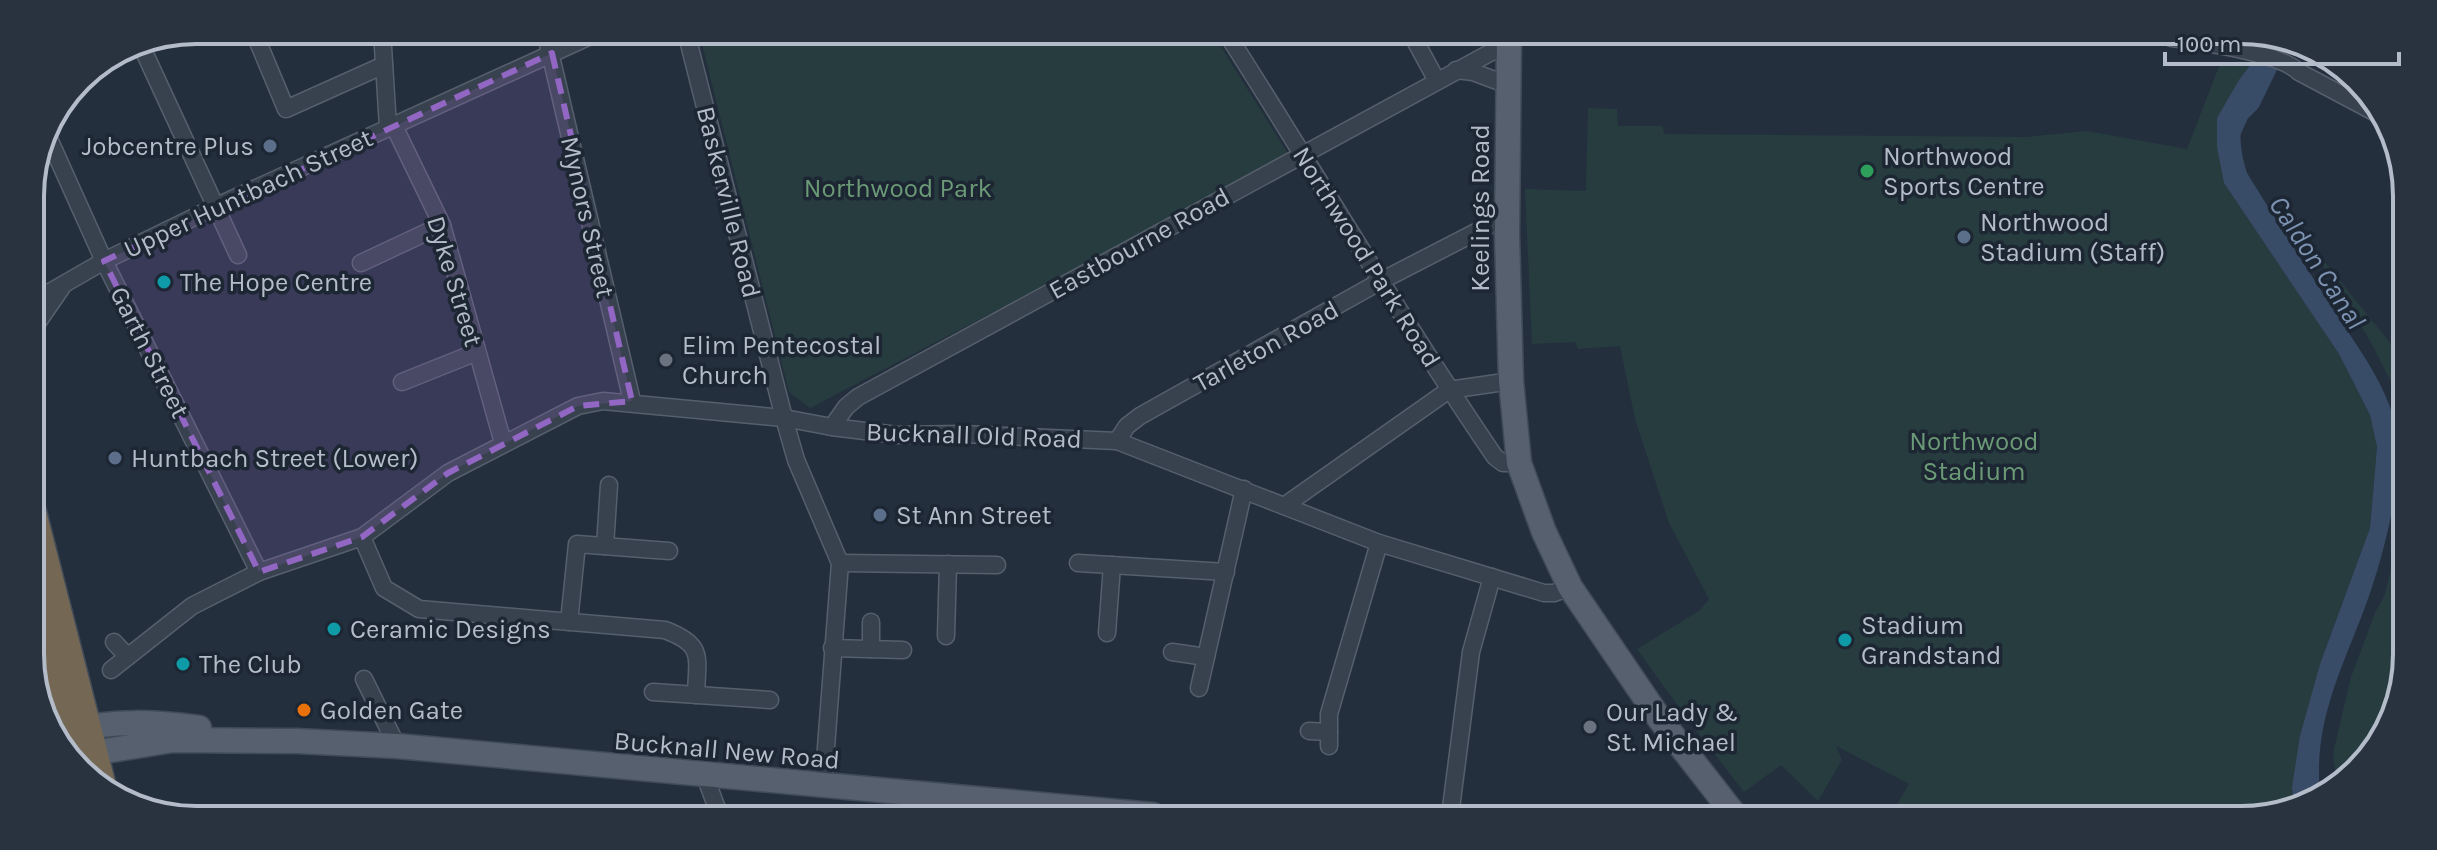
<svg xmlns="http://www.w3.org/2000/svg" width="2437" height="850" font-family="Karla,sans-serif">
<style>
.green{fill:#263c3f}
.water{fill:#394c67}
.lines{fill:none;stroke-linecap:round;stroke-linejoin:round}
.canal{stroke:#394c67;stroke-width:16}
.street-casing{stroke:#565f6c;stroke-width:19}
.primary-casing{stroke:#414a57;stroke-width:27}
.highway-casing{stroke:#434c59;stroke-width:31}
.street{stroke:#38414e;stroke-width:16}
.primary{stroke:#56606e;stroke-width:24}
.highway{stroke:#746855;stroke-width:28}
.marked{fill:#9266c3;fill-opacity:0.2;stroke:#9266c3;stroke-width:6;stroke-dasharray:16 10;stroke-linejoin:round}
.service-dot{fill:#5c6f8a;stroke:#1d2633;stroke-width:3}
.leisure-dot{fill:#2e9e5b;stroke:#1d2633;stroke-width:3}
.culture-dot{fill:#0f9aa8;stroke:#1d2633;stroke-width:3}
.worship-dot{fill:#6b7280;stroke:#1d2633;stroke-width:3}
.food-dot{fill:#e8710a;stroke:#1d2633;stroke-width:3}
.labels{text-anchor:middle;stroke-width:7;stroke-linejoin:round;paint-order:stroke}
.poi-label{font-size:26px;fill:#b4bcc9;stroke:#1d2633;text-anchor:start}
.park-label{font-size:26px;fill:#6b9a76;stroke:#1d2633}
.street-label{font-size:26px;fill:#b4bcc9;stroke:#1d2633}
.water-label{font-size:28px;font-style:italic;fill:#7c92b1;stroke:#1d2633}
.rim{fill:none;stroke:#b4bcc9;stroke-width:4}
</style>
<rect width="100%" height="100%" fill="#242f3e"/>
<!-- green -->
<g class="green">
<path d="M699 32 1213 34 1290 157 810 408 789 392Z"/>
<path d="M2241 61 2250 65 2217 118 2224 183 2339 354 2370 415 2377 447 2370 528 2320 664 2292 787 2294 804 2251 820 1889 818 1909 784 1836 746 1842 760 1818 801 1781 765 1744 792 1688 720 1637 649 1699 611 1709 599 1669 523 1635 419 1620 346 1578 349 1575 342 1532 344 1525 189 1586 191 1588 108 1617 109 1618 126H1663L1664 134 2025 137 2087 131 2187 149 2220 64Z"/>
<path d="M2307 240 2403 359 2402 403 2369 339Z"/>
<path d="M2401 527 2398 707 2342 785 2337 787 2333 753 2351 677 2375 613 2385 594Z"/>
</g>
<!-- water -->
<path class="water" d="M2270 39H2290C2256 88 2227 110 2247 173 2276 220 2305 266 2335 312 2358 348 2388 386 2396 429 2405 477 2382 562 2365 607 2341 671 2313 723 2320 794L2294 804 2292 787 2300 736 2320 664 2370 528 2377 447 2370 415 2339 354 2224 183 2217 147V118L2239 80Z"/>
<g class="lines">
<!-- canal -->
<path class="canal" d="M2233 132 2241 114 2252 103 2283 39"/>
<!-- street casing -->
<g class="street-casing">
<g id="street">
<path d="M253 30 286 109 384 65"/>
<path d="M382 31 388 127"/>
<path d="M545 31 632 401"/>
<path d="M686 32 784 418 796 460 840 563 823 787"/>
<path d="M1227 34C1317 175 1401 319 1495 457L1503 463H1519"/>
<path d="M1412 35 1437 81"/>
<path d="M2171 38C2201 42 2278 52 2299 72L2378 114"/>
<path d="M139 41 238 255"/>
<path d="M1456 70 1473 72 1508 85"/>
<path d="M393 124 442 225 503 443"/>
<path d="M45 130 104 261 259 572"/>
<path d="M361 263 442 225"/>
<path d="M31 303 104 261 217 206 599 32"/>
<path d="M31 332 62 287"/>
<path d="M402 382 477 352"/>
<path d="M832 427 846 407 858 397 1508 43"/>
<path d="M1117 441 1127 426 1140 416 1379 282 1507 216"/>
<path d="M1284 506 1449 390 1511 381"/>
<path d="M362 537 384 588 419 609 665 630C705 645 697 657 696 695"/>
<path d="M605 546 609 485"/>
<path d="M840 563 997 565"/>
<path d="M1078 563 1226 572"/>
<path d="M569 622 577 544 669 551"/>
<path d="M1107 633 1112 565"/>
<path d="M946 636 948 564"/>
<path d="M114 642 127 656"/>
<path d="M832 648 903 650"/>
<path d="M871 649V622"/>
<path d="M1172 652 1206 657"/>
<path d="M111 670 192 606 259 572 362 537 448 473 578 406 603 401 784 418 832 427 897 435 963 434 1117 441 1379 543 1544 593H1554L1570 587"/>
<path d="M364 679 397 746"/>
<path d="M1199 688 1244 489"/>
<path d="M653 692 770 700"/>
<path d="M1309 731 1329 732"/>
<path d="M1329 746V714L1379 543"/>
<path d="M705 776 719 814"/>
<path d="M1450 816 1471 652 1492 577"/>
</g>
</g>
<!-- primary casing -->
<g class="primary-casing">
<g id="primary">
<path d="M1509 35 1507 235 1511 381 1519 463 1544 532 1570 587 1659 718 1737 818"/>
<path d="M69 731C113 720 155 722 199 728"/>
<path d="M68 757 173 740 297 741 397 746 1153 815"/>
</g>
</g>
<!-- highway casing -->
<g class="highway-casing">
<g id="highway">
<path d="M32 512 101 783"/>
<path d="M33 626 64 749"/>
</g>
</g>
<!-- street -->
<use href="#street" class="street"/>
<!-- primary -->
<use href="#primary" class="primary"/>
<!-- highway -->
<use href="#highway" class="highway"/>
</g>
<!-- marked area -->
<path class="marked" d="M552 53 632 401 578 406 448 473 362 537 259 572 104 261Z"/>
<!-- markers -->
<g class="service-dot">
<circle cx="270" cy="146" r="8"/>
<circle cx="1964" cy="237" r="8"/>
<circle cx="115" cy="458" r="8"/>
<circle cx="880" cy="515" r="8"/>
</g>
<circle class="leisure-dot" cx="1867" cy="171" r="8"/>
<g class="culture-dot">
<circle cx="164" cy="282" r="8"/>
<circle cx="334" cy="629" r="8"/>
<circle cx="1845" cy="640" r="8"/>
<circle cx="183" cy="664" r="8"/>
</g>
<g class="worship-dot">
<circle cx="666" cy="360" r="8"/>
<circle cx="1590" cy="727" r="8"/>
</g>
<circle class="food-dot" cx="304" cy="710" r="8"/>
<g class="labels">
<!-- poi labels -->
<g class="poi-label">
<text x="254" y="155" text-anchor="end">Jobcentre Plus</text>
<text x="1883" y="165">Northwood<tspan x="1883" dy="30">Sports Centre</tspan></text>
<text x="1980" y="231">Northwood<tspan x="1980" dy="30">Stadium (Staff)</tspan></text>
<text x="180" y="291">The Hope Centre</text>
<text x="682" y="354">Elim Pentecostal<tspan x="682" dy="30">Church</tspan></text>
<text x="131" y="467">Huntbach Street (Lower)</text>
<text x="896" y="524">St Ann Street</text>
<text x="1861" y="634">Stadium<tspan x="1861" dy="30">Grandstand</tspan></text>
<text x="350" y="638">Ceramic Designs</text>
<text x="199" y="673">The Club</text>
<text x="320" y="719">Golden Gate</text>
<text x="1606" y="721">Our Lady &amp;<tspan x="1606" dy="30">St. Michael</tspan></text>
</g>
<!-- park labels -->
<g class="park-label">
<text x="898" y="197">Northwood Park</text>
<text x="1974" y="450">Northwood<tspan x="1974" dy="30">Stadium</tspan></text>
</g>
<!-- street labels -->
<g class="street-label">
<text transform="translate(248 193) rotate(-25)" y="9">Upper Huntbach Street</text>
<text transform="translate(729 202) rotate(76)" y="9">Baskerville Road</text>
<text transform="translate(1480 208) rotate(-90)" y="9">Keelings Road</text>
<text transform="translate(588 217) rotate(77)" y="9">Mynors Street</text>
<text transform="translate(1139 243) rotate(-29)" y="9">Eastbourne Road</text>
<text transform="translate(1367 257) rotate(58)" y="9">Northwood Park Road</text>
<text transform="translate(455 281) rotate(73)" y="9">Dyke Street</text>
<text transform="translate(1266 346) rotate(-29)" y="9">Tarleton Road</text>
<text transform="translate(150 352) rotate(63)" y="9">Garth Street</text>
<text transform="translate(974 435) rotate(2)" y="9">Bucknall Old Road</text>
<text transform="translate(727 750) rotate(5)" y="9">Bucknall New Road</text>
</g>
<!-- water labels -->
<g class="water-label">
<text transform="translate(2318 262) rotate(57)" y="10">Caldon Canal</text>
</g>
</g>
<!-- crop -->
<path d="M0 0H2437V850H0ZM196 44H2241A152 152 0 0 1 2393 196V654A152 152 0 0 1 2241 806H196A152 152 0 0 1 44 654V196A152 152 0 0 1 196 44Z" fill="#29323f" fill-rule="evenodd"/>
<path class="rim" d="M196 44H2241A152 152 0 0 1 2393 196V654A152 152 0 0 1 2241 806H196A152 152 0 0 1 44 654V196A152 152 0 0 1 196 44Z"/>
<!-- scale -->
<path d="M2165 52v12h234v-12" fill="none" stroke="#b4bcc9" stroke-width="4"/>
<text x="2177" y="52" font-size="24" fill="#b4bcc9" stroke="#1d2633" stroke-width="6" paint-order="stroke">100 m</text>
</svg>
